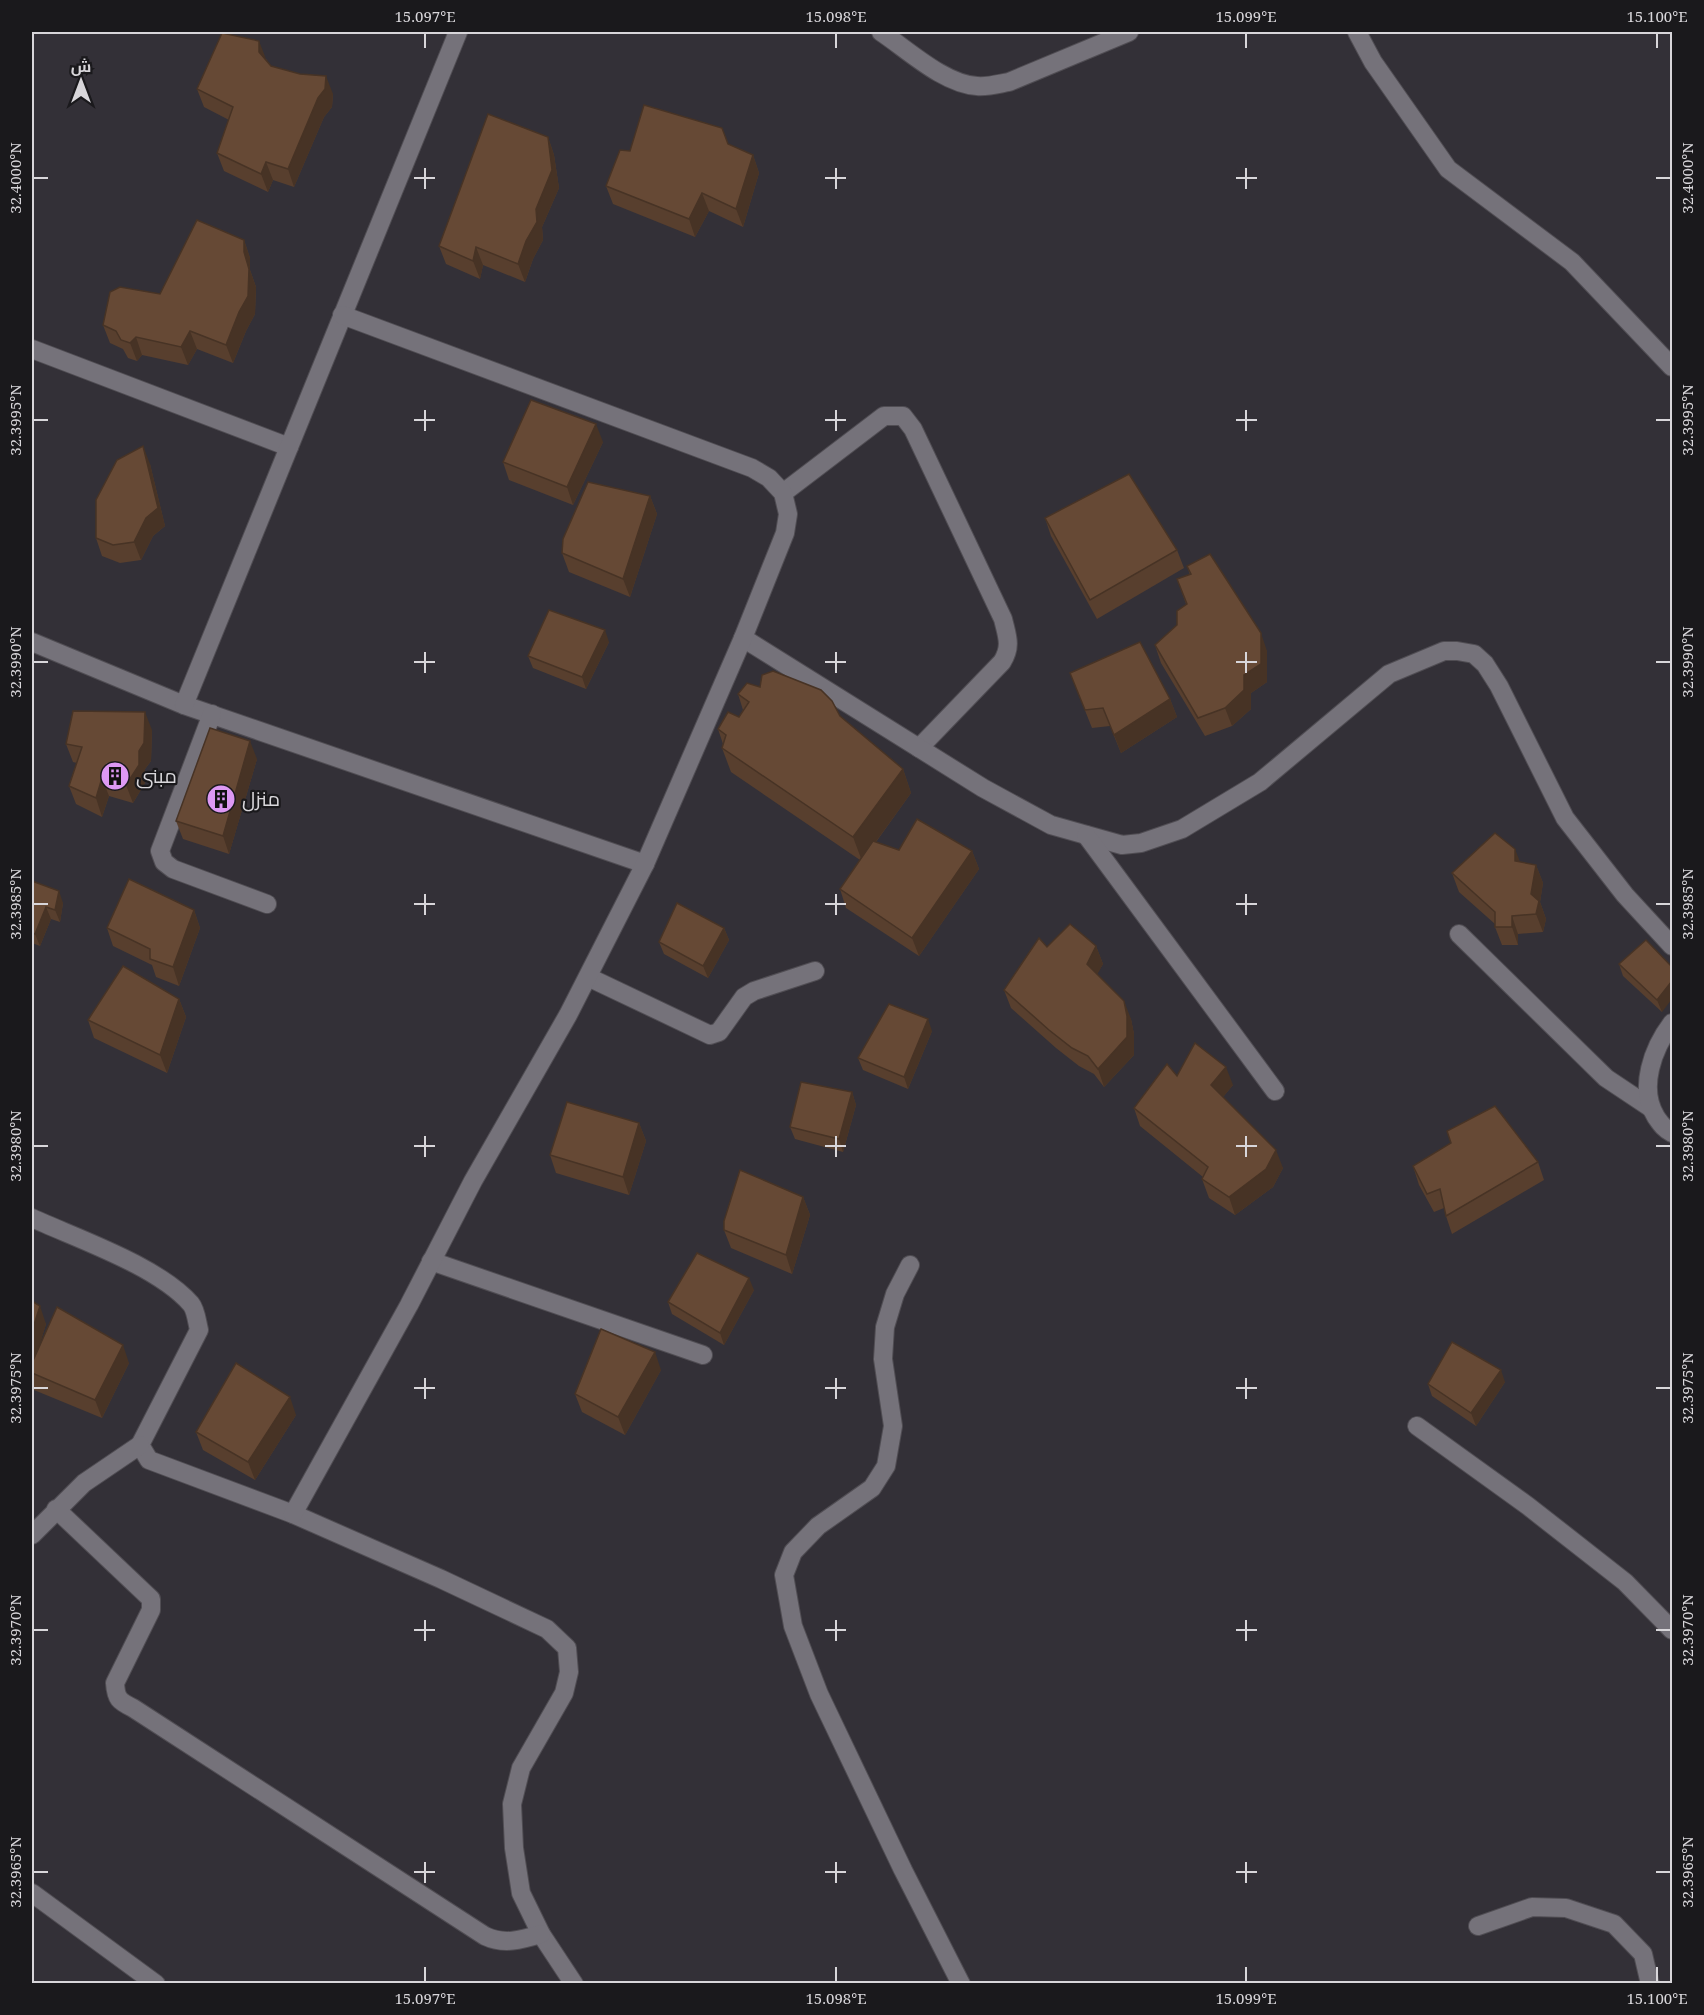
<svg xmlns="http://www.w3.org/2000/svg" width="1704" height="2015" font-family="'Noto Serif',Cairo,serif">
<style>
.lines{fill:none;stroke-linecap:round;stroke-linejoin:round}
.street-casing{stroke:#504d53;stroke-width:20}
.street{stroke:#75727a;stroke-width:18}
.wall{fill:#583f2e}
.shaded-wall{fill:#473325}
.building{fill:#664935;stroke:#473325;stroke-width:1.5}
.ticks{fill:none;stroke:#d8d6da;stroke-width:2}
.labels{text-anchor:middle;stroke-width:4.5;stroke-linejoin:round;paint-order:stroke}
.poi-label{font-size:20px;fill:#d8d6da;stroke:#1a191c;text-anchor:start}
.neatline{fill:none;stroke:#d8d6da;stroke-width:2}
.ticks-label{font-size:15px;text-anchor:middle;fill:#d8d6da}
</style>
<rect width="100%" height="100%" fill="#333037"/>
<g class="lines">
<!-- street casing -->
<g class="street-casing">
<g id="street">
<path d="M881 32C908 50 944 84 977 86 988 87 998 84 1009 82L1129 32"/>
<path d="M1357 32 1373 62 1448 169 1572 262 1672 367"/>
<path d="M32 349 289 447"/>
<path d="M783 493 884 416H903L913 429 1003 619C1007 636 1012 646 1002 662L919 748"/>
<path d="M743 638 983 788 1051 825 1122 845 1141 843 1182 829 1260 782 1389 674 1444 651H1457L1474 654 1485 664 1499 686 1565 818 1625 895 1672 946"/>
<path d="M32 642 184 705 645 864"/>
<path d="M184 705 458 32"/>
<path d="M212 714 160 851 164 862 173 869 267 904"/>
<path d="M1086 835 1275 1091"/>
<path d="M1459 934 1606 1078 1651 1108"/>
<path d="M588 977 710 1035 719 1032 744 997 754 991 815 971"/>
<path d="M1672 1023C1653 1048 1638 1088 1656 1117 1661 1124 1664 1129 1672 1133"/>
<path d="M32 1218C78 1239 158 1266 191 1304 196 1310 197 1322 199 1330L140 1445 149 1460 293 1514 441 1579 547 1629 567 1648 569 1672 564 1693 521 1768 512 1804 514 1848 521 1893 541 1934 574 1984"/>
<path d="M431 1261 703 1355"/>
<path d="M910 1265 895 1294 885 1327 883 1359 893 1426 886 1466 872 1488 818 1526 793 1552 784 1575 793 1626 819 1694 903 1870 961 1984"/>
<path d="M1417 1426 1528 1506 1625 1582 1672 1630"/>
<path d="M56 1509 151 1599V1610L115 1683C116 1699 119 1701 133 1708L485 1936C504 1945 521 1940 541 1934"/>
<path d="M293 1514 409 1305 473 1181 568 1015 645 864 743 638 785 533 788 514 783 493 769 478 752 468 342 315"/>
<path d="M32 1535 84 1483 140 1445"/>
<path d="M32 1893 156 1984"/>
<path d="M1478 1926 1532 1907 1566 1908 1614 1924 1643 1954 1650 1984"/>
</g>
</g>
<!-- street -->
<use href="#street" class="street"/>
</g>
<!-- wall -->
<g class="wall">
<path d="M266 59 271 66 333 94 332 107 324 117 294 187 273 180 268 192 224 171 217 153 229 120 204 107 197 89Z"/>
<path d="M548 137 554 155 559 188 542 227 543 240 533 259 525 282 483 265 480 279 446 264 439 246Z"/>
<path d="M728 144 753 155 759 173 743 227 709 211 695 237 613 204 606 186 630 151Z"/>
<path d="M244 240 250 258V270L256 287 255 314 246 331 233 363 197 349 188 365 142 355 137 361 128 358 123 349 110 343 103 325 160 294Z"/>
<path d="M603 442 573 505 509 480 503 462Z"/>
<path d="M150 464 165 526 153 536 141 560 120 563 102 556 96 538Z"/>
<path d="M650 496 657 514 630 597 569 572 562 553Z"/>
<path d="M1045 518 1177 550 1184 568 1097 619 1051 536Z"/>
<path d="M1187 566 1267 651V682L1251 693V709L1232 726 1205 736 1161 663 1155 645 1177 625 1186 604 1177 579 1190 575Z"/>
<path d="M609 642 586 689 533 668 528 656Z"/>
<path d="M1070 673 1170 699 1177 717 1121 753 1110 726 1092 728Z"/>
<path d="M738 694 840 716 903 769 911 793 876 842 899 850 972 851 979 869 919 956 846 908 840 889 860 860 731 772 722 748 723 744 718 729 739 717 743 710Z"/>
<path d="M152 730 151 761 145 769V783L133 803 109 796 102 817 76 804 69 786 77 763 73 762 66 744Z"/>
<path d="M257 759 229 854 183 839 176 821Z"/>
<path d="M1520 862 1536 865 1543 883 1540 902 1546 919 1543 932 1518 934V945H1502L1495 927V924L1459 892 1452 873Z"/>
<path d="M32 881 63 903 60 922 51 919 40 946 32 943Z"/>
<path d="M194 910 200 928 179 986 156 977 152 965 113 946 107 928Z"/>
<path d="M724 928 729 940 708 978 664 954 659 942Z"/>
<path d="M1096 946 1103 964 1097 974 1131 1019 1134 1034V1055L1104 1087 1094 1074 1079 1066 1056 1048 1011 1008 1004 990 1047 947Z"/>
<path d="M1619 964 1672 967 1662 1012 1623 976Z"/>
<path d="M179 999 186 1017 167 1073 94 1038 88 1020Z"/>
<path d="M932 1031 908 1089 863 1070 858 1058Z"/>
<path d="M1177 1076 1233 1085 1223 1097 1283 1168 1273 1187 1235 1215 1209 1198 1202 1179 1203 1177 1140 1126 1134 1108Z"/>
<path d="M852 1092 856 1105 843 1152 795 1139 790 1127Z"/>
<path d="M639 1123 646 1141 629 1195 556 1173 550 1155Z"/>
<path d="M1538 1162 1544 1180 1452 1234 1446 1216 1444 1208 1434 1212 1419 1185 1413 1166Z"/>
<path d="M803 1197 810 1215 792 1274 731 1248 724 1230Z"/>
<path d="M754 1290 724 1345 672 1314 668 1302Z"/>
<path d="M32 1301 46 1324 39 1346 129 1363 102 1418 34 1390 32 1382Z"/>
<path d="M661 1370 625 1435 582 1412 575 1394Z"/>
<path d="M1505 1382 1476 1426 1432 1396 1428 1384Z"/>
<path d="M296 1415 255 1480 203 1450 196 1432Z"/>
</g>
<!-- shaded-wall -->
<g class="shaded-wall">
<path d="M259 41 266 59 259 52Z"/>
<path d="M326 76 333 94 332 107 324 117 294 187 288 169Z"/>
<path d="M548 137 554 155 559 188 542 227 543 240 533 259 525 282 518 264 536 209Z"/>
<path d="M753 155 759 173 743 227 736 209Z"/>
<path d="M266 162 273 180 268 192 261 174Z"/>
<path d="M702 193 709 211 695 237 689 219Z"/>
<path d="M244 240 250 258V270L256 287 255 314 246 331 233 363 226 345 244 252Z"/>
<path d="M476 247 483 265 480 279 473 261Z"/>
<path d="M190 331 197 349 188 365 181 347Z"/>
<path d="M136 337 142 355 137 361 130 343Z"/>
<path d="M596 424 603 442 573 505 567 487Z"/>
<path d="M143 446 150 464 165 526 153 536 141 560 134 542Z"/>
<path d="M650 496 657 514 630 597 623 579Z"/>
<path d="M605 630 609 642 586 689 582 677Z"/>
<path d="M1261 633 1267 651V682L1251 693V709L1232 726 1225 708 1244 675Z"/>
<path d="M1170 699 1177 717 1121 753 1114 735Z"/>
<path d="M145 712 152 730 151 761 145 769V783L133 803 126 785 139 751Z"/>
<path d="M250 741 257 759 229 854 223 836Z"/>
<path d="M903 769 911 793 862 861 853 837Z"/>
<path d="M102 778 109 796 102 817 96 798Z"/>
<path d="M1515 849 1522 867 1515 861Z"/>
<path d="M972 851 979 869 919 956 912 938Z"/>
<path d="M1536 865 1543 883 1540 902 1546 919 1543 932 1536 914 1531 894Z"/>
<path d="M59 891 63 903 60 922 55 910Z"/>
<path d="M46 907 51 919 40 946 35 934Z"/>
<path d="M194 910 200 928 179 986 173 967Z"/>
<path d="M1512 916 1518 934V945L1512 927Z"/>
<path d="M724 928 729 940 708 978 703 966Z"/>
<path d="M1096 946 1103 964 1093 982 1087 964Z"/>
<path d="M1672 981V999L1662 1012 1657 1000Z"/>
<path d="M179 999 186 1017 167 1073 160 1055Z"/>
<path d="M1124 1001 1131 1019 1134 1034V1055L1104 1087 1098 1069Z"/>
<path d="M928 1019 932 1031 908 1089 904 1077Z"/>
<path d="M1226 1067 1233 1085 1218 1103 1211 1085Z"/>
<path d="M852 1092 856 1105 843 1152 839 1139Z"/>
<path d="M639 1123 646 1141 629 1195 623 1177Z"/>
<path d="M1276 1150 1283 1168 1273 1187 1235 1215 1229 1197Z"/>
<path d="M803 1197 810 1215 792 1274 786 1255Z"/>
<path d="M749 1278 754 1290 724 1345 720 1333Z"/>
<path d="M40 1306 46 1324 32 1370V1331Z"/>
<path d="M123 1345 129 1363 102 1418 95 1400Z"/>
<path d="M655 1352 661 1370 625 1435 618 1417Z"/>
<path d="M1501 1370 1505 1382 1476 1426 1471 1413Z"/>
<path d="M290 1397 296 1415 255 1480 248 1462Z"/>
</g>
<!-- building -->
<g class="building">
<path d="M222 33 259 41V52L271 66 300 74 326 76 325 89 318 98 288 169 266 162 261 174 217 153 233 107 197 89Z"/>
<path d="M644 105 722 128 728 144 753 155 736 209 702 193 689 219 606 186 620 150 630 151Z"/>
<path d="M488 114 548 137 552 170 536 209 537 222 526 241 518 264 476 247 473 261 439 246Z"/>
<path d="M197 220 244 240V252L249 269 248 296 239 312 226 345 190 331 181 347 136 337 130 343 121 340 116 331 103 325 110 292 120 287 160 294Z"/>
<path d="M531 400 596 424 567 487 503 462Z"/>
<path d="M143 446 158 508 146 518 134 542 113 545 96 538V500L117 460Z"/>
<path d="M1129 474 1177 550 1090 600 1045 518Z"/>
<path d="M588 482 650 496 623 579 562 553 563 539Z"/>
<path d="M1210 554 1261 633V664L1244 675V690L1225 708 1198 718 1155 645 1177 625V611L1187 604 1177 579 1191 574 1187 566Z"/>
<path d="M549 610 605 630 582 677 528 656Z"/>
<path d="M1140 642 1170 699 1114 735 1103 708 1085 710 1070 673Z"/>
<path d="M773 671 821 690 832 701 840 716 903 769 853 837 722 748 726 735 718 729 728 712 739 717 749 702 738 694 747 683 760 687 762 675Z"/>
<path d="M73 711 145 712 144 743 139 751V765L126 785 102 778 96 798 69 786 82 747 66 744Z"/>
<path d="M210 728 250 741 223 836 176 821Z"/>
<path d="M917 819 972 851 912 938 840 889 873 841 899 850Z"/>
<path d="M1495 833 1515 849V861L1536 865 1531 894 1539 901 1536 914 1512 916V927H1495V912L1452 873Z"/>
<path d="M129 879 194 910 173 967 150 959V949L107 928Z"/>
<path d="M32 881 59 891 55 910 46 907 35 934 32 933Z"/>
<path d="M677 903 724 928 703 966 659 942Z"/>
<path d="M1070 924 1096 946 1087 964 1124 1001 1127 1016V1037L1098 1069 1088 1056 1072 1048 1049 1030 1004 990 1039 938 1047 947Z"/>
<path d="M1646 940 1672 967V981L1657 1000 1619 964Z"/>
<path d="M123 966 179 999 160 1055 88 1020Z"/>
<path d="M889 1004 928 1019 904 1077 858 1058Z"/>
<path d="M1195 1043 1226 1067 1211 1085 1276 1150 1266 1169 1229 1197 1202 1179 1208 1167 1134 1108 1167 1064 1177 1076Z"/>
<path d="M801 1082 852 1092 839 1139 790 1127Z"/>
<path d="M567 1102 639 1123 623 1177 550 1155Z"/>
<path d="M1495 1106 1538 1162 1446 1216 1440 1189 1427 1194 1413 1166 1451 1143 1447 1131Z"/>
<path d="M740 1170 803 1197 786 1255 724 1230V1221Z"/>
<path d="M697 1253 749 1278 720 1333 668 1302Z"/>
<path d="M32 1301 40 1306 32 1331Z"/>
<path d="M57 1307 123 1345 95 1400 32 1373V1363Z"/>
<path d="M601 1329 655 1352 618 1417 575 1394Z"/>
<path d="M1452 1342 1501 1370 1471 1413 1428 1384Z"/>
<path d="M236 1363 290 1397 248 1462 196 1432Z"/>
</g>
<!-- ticks -->
<path class="ticks" d="M425 33V48M836 33V48M1246 33V48M1657 33V48M425 168V189M836 168V189M1246 168V189M33 178H48M414 178H435M825 178H846M1236 178H1257M1656 178H1671M425 410V431M836 410V431M1246 410V431M33 420H48M414 420H435M825 420H846M1236 420H1257M1656 420H1671M425 652V673M836 652V673M1246 652V673M33 662H48M414 662H435M825 662H846M1236 662H1257M1656 662H1671M425 894V915M836 894V915M1246 894V915M33 904H48M414 904H435M825 904H846M1236 904H1257M1656 904H1671M425 1136V1157M836 1136V1157M1246 1136V1157M33 1146H48M414 1146H435M825 1146H846M1236 1146H1257M1656 1146H1671M425 1378V1399M836 1378V1399M1246 1378V1399M33 1388H48M414 1388H435M825 1388H846M1236 1388H1257M1656 1388H1671M425 1620V1641M836 1620V1641M1246 1620V1641M33 1630H48M414 1630H435M825 1630H846M1236 1630H1257M1656 1630H1671M425 1862V1883M836 1862V1883M1246 1862V1883M33 1872H48M414 1872H435M825 1872H846M1236 1872H1257M1656 1872H1671M425 1967V1982M836 1967V1982M1246 1967V1982M1657 1967V1982"/>
<!-- icons -->
<defs>
<g id="building-disc" transform="scale(1.5)"><circle r="9.5" fill="#dd99f4" stroke="#1a191c"/><path d="M-4-6H4V6H1V3H-1V6H-4ZM-2.5-4.3h1.7v1.8h-1.7ZM.8-4.3h1.7v1.8H.8ZM-2.5-1h1.7V.8h-1.7ZM.8-1h1.7V.8H.8Z" fill="#111"/></g>
</defs>
<g fill-rule="evenodd">
<use href="#building-disc" x="115" y="776"/>
<use href="#building-disc" x="221" y="799"/>
</g>
<g class="labels">
<!-- poi labels -->
<g class="poi-label">
<text x="136" y="783">مبنى</text>
<text x="242" y="806">منزل</text>
</g>
</g>
<!-- border -->
<rect width="1704" height="2015" fill="none" stroke="#1a191c" stroke-width="66"/>
<!-- north arrow -->
<g transform="translate(81 81)" stroke="#1a191c" stroke-width="4.5" paint-order="stroke">
<path d="M0-4.5L10 22L0 15L-10 22Z" fill="#d8d6da"/>
<text y="-9" font-size="16" font-weight="bold" text-anchor="middle" fill="#d8d6da">ش</text>
</g>
<rect x="33" y="33" width="1638" height="1949" class="neatline"/>
<g class="ticks-label">
<text x="425" y="22">15.097°E</text>
<text x="836" y="22">15.098°E</text>
<text x="1246" y="22">15.099°E</text>
<text x="1657" y="22">15.100°E</text>
<text transform="translate(16 178) rotate(-90)" y="5">32.4000°N</text>
<text transform="translate(1688 178) rotate(-90)" y="5">32.4000°N</text>
<text transform="translate(16 420) rotate(-90)" y="5">32.3995°N</text>
<text transform="translate(1688 420) rotate(-90)" y="5">32.3995°N</text>
<text transform="translate(16 662) rotate(-90)" y="5">32.3990°N</text>
<text transform="translate(1688 662) rotate(-90)" y="5">32.3990°N</text>
<text transform="translate(16 904) rotate(-90)" y="5">32.3985°N</text>
<text transform="translate(1688 904) rotate(-90)" y="5">32.3985°N</text>
<text transform="translate(16 1146) rotate(-90)" y="5">32.3980°N</text>
<text transform="translate(1688 1146) rotate(-90)" y="5">32.3980°N</text>
<text transform="translate(16 1388) rotate(-90)" y="5">32.3975°N</text>
<text transform="translate(1688 1388) rotate(-90)" y="5">32.3975°N</text>
<text transform="translate(16 1630) rotate(-90)" y="5">32.3970°N</text>
<text transform="translate(1688 1630) rotate(-90)" y="5">32.3970°N</text>
<text transform="translate(16 1872) rotate(-90)" y="5">32.3965°N</text>
<text transform="translate(1688 1872) rotate(-90)" y="5">32.3965°N</text>
<text x="425" y="2004">15.097°E</text>
<text x="836" y="2004">15.098°E</text>
<text x="1246" y="2004">15.099°E</text>
<text x="1657" y="2004">15.100°E</text>
</g>
</svg>
